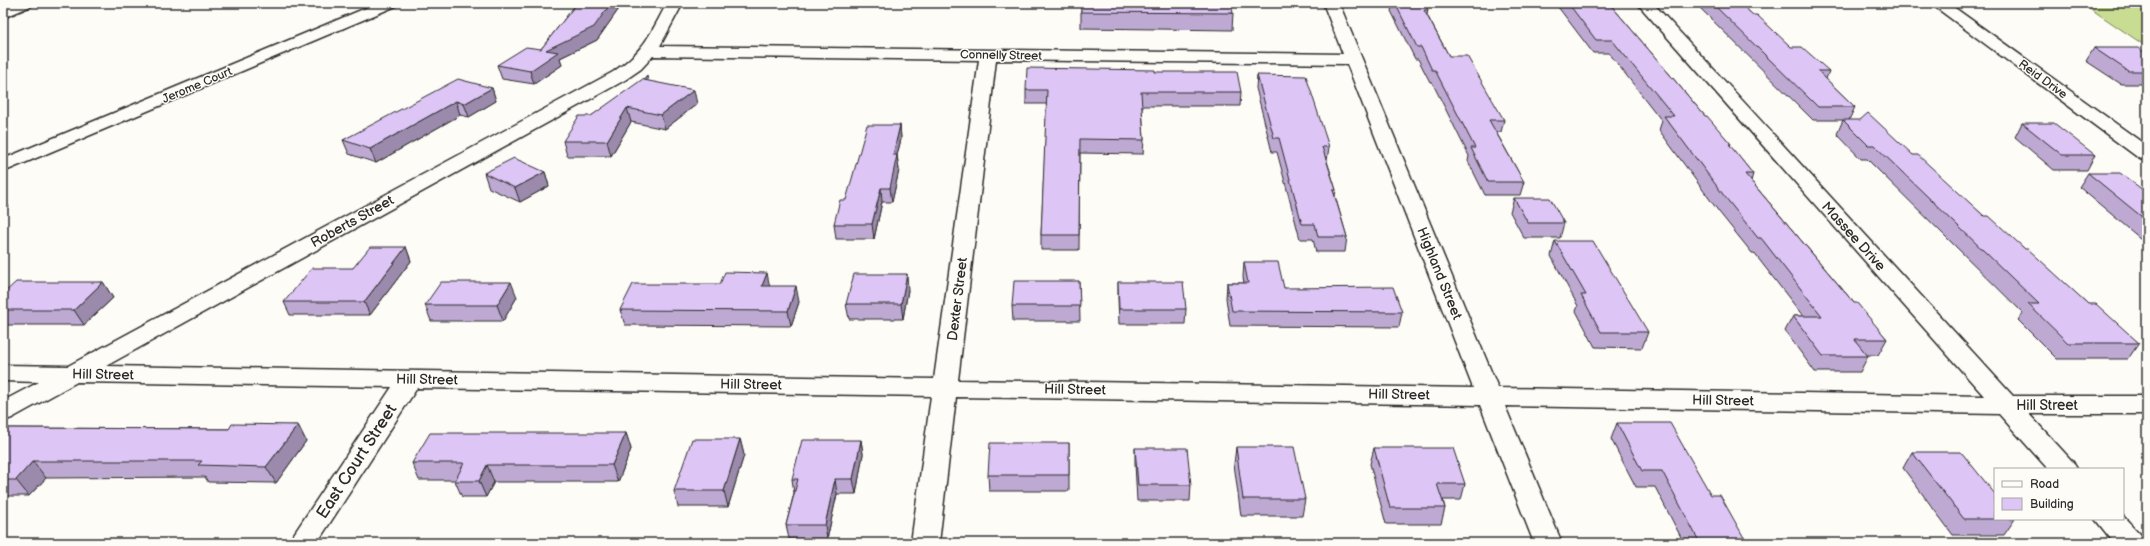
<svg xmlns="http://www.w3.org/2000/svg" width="2150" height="546" font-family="'Balsamiq Sans',sans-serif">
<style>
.green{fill:#c9dd92;stroke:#7a845e}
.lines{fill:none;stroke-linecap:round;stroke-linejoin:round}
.street-casing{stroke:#2b2b2b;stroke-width:3}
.street{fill:#fdfcf7;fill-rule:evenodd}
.wall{fill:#bea9d3;stroke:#2b2b2b}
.shaded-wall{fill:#9b8aac;stroke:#2b2b2b}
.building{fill:#ddc5f5;stroke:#2b2b2b}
.labels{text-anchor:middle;stroke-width:3;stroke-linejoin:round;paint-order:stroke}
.far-street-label{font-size:12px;fill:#2b2b2b;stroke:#fdfcf7}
.street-label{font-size:14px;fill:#2b2b2b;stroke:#fdfcf7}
.near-street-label{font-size:17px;fill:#2b2b2b;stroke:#fdfcf7}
</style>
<rect width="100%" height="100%" fill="#fdfcf7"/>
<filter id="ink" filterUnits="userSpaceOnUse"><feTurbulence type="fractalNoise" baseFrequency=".025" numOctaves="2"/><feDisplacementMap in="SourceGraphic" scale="8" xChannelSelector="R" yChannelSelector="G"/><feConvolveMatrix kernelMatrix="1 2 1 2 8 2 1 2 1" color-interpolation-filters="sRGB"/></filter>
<g filter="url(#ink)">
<!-- green -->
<path class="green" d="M2082 3H2147V47Z"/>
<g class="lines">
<!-- street casing -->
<g class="street-casing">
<g id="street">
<path d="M13 3H34L31 6 3 18V7Z"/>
<path d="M378 3H399L396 6 3 172V159Z"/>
<path d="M667 3H683L660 46 1343 54 1323 3H1339L1498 388 1984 396 1637 3H1653L2013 396H2147V414H2029L2073 462 2077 469H2048L1999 414 1505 406 1562 543H1534L1480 405 956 397 939 543H911L931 396 417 388 317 543H288L392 387 77 382 12 418 3 421V401L39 382 3 381V365L68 366 613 72C644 51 650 35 667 3ZM653 56 979 60 934 379 106 366 625 80 641 69ZM996 60 1347 64 1473 388 958 380Z"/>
<path d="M1930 3H1948L2147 146V161L2140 159Z"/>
<path d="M2123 516 2141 535 2145 543H2114L2095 519H2123Z"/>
</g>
</g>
<!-- street -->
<use href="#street" class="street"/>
</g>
<!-- wall -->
<g class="wall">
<path d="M577 3H623L597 40 560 58 562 65 534 84 502 79 497 65 541 49Z"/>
<path d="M1081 3 1233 13 1232 30 1081 28Z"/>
<path d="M1390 3H1424L1428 10 1427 15 1449 56 1504 120 1501 132H1496L1524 182 1520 195H1485L1468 161 1469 156 1432 82H1430L1418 59H1415L1391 11 1392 7Z"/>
<path d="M1555 3H1609L1705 116 1731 144 1730 146 1753 174 1751 181 1854 303 1887 339 1878 355H1867L1868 356 1860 372H1815L1785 331 1793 316H1803L1754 253H1752L1719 212 1659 130 1662 121 1609 53H1593Z"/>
<path d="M1695 3H1740L1753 15 1791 47 1829 71 1826 79 1855 107 1849 120 1913 155 1984 216 2025 249 2088 304 2139 343 2128 359H2057L2018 320 2023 313 1867 159H1861L1837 134 1843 120H1813Z"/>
<path d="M2094 48 2147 54V84H2121L2086 61Z"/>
<path d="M1155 72 1241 92 1240 106H1142L1144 140 1143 154 1080 153 1079 250H1041V235L1047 104H1026V90Z"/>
<path d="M1257 75 1329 147 1327 161 1336 190 1335 196 1347 237 1345 252H1316L1313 239H1300L1277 152H1272L1256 88Z"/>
<path d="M648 81 697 104 665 129 631 122 611 156H567L563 141 591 116Z"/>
<path d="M492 88 496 101 469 117 460 115 376 163 349 154 343 140Z"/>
<path d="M2022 123 2095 155 2087 170H2054L2015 137Z"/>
<path d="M900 125 901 139 897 155 899 170 892 202H882L874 239H836L834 224 846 200Z"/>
<path d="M545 172 549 186 520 202 489 188 484 173Z"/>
<path d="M2088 173 2147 193V244L2079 187Z"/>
<path d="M1514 198 1564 223 1560 238H1524L1510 212Z"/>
<path d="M1555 241 1648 332 1642 348 1595 347 1576 311 1578 306 1551 256Z"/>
<path d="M406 247 411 261 370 315H290L284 302 353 268Z"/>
<path d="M1244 262 1284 288 1402 312 1399 327 1230 326 1226 298 1227 283H1244L1243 277Z"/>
<path d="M1079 281 1080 321H1013L1012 306Z"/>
<path d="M103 282 113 298 84 325H3V294Z"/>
<path d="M1118 282 1186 309 1185 324H1119L1118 298Z"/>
<path d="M769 286 799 302 791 326 625 325 620 310Z"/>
<path d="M908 290 903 319H849L846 304Z"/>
<path d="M517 297 503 321H431L425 305Z"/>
<path d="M1617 423 1711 495 1747 543H1684L1655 487H1636L1611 439Z"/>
<path d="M298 425 306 441 276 483 208 482 205 477 46 478 29 496H3V428L229 429Z"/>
<path d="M626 433 631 449 618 482H494L486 497H462L455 481V480H419L412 463Z"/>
<path d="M740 439 744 455 728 507H678L674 491Z"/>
<path d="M861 440 863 454 856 494H837L827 539H789L786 525 794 493 792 479Z"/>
<path d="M1069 443V491H989L988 475Z"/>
<path d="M1236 447 1305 499 1302 516H1241L1234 464Z"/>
<path d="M1135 448 1191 485 1190 501H1137L1135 464Z"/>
<path d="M1374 448 1465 484 1461 500H1443L1445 508 1441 524H1386L1370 464Z"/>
<path d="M1912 452 1995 494V519H2015L2004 535H1953L1903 468Z"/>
</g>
<!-- shaded-wall -->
<g class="shaded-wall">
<path d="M611 3H623L597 40 560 58 562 65 534 84 530 71 546 50Z"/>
<path d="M647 76 650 89 644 80Z"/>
<path d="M492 88 496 101 469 117 464 104Z"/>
<path d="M694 90 697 104 665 129 661 115Z"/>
<path d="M456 101 460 115 376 163 370 149Z"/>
<path d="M627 108 631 122 611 156 607 141Z"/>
<path d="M900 125 901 139 897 155 899 170 892 202 890 188 893 155Z"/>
<path d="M545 172 549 186 520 202 515 188Z"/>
<path d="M881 188 882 202 874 239 872 224Z"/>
<path d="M3 197 9 207 3 210Z"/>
<path d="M406 247 411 261 370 315 364 302Z"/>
<path d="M767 273 770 288 762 286Z"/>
<path d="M907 274 908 290 903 319 901 304Z"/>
<path d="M103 282 113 298 84 325 74 310Z"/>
<path d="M511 282 517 297 503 321 497 305Z"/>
<path d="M796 286 799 302 791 326 788 311Z"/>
<path d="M298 425 306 441 276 483 266 467Z"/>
<path d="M626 433 631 449 618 482 612 465Z"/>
<path d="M740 439 744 455 728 507 724 491Z"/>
<path d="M861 440 863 454 856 494 853 479Z"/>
<path d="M33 461 46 478 29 496 16 480Z"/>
<path d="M487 465 494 482 486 497 479 481Z"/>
<path d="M835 479 837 494 827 539 825 525Z"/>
</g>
<!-- building -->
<g class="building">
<path d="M577 3H611L594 27 546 50 558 52 530 71 497 65 526 47 541 49Z"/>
<path d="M1081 3H1231L1233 13 1081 12Z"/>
<path d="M1395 3H1424L1428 10H1424L1449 56H1467L1504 120H1489L1524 182H1488L1471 148H1475L1435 70H1432L1421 47H1417Z"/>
<path d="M1568 3H1609L1705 116H1707L1731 144H1729L1753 174H1745L1854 303H1857L1887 339H1854L1868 356H1823L1793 316H1822L1761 238H1758L1725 197 1664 116H1674L1612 40H1596Z"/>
<path d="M1712 3H1740L1753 15H1757L1791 47H1802L1829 71H1818L1855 107H1818Z"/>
<path d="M2094 48H2138L2147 54V71H2128Z"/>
<path d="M1027 68 1155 70V72H1237L1241 92H1141L1144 140 1080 139 1079 235H1041L1047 90H1026Z"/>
<path d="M1257 75 1306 76 1329 147H1322L1336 190H1333L1347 237H1318L1315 224H1302L1279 138H1274Z"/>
<path d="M647 76 644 80 694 90 661 115 627 108 607 141H563L579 116H591Z"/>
<path d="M458 79 492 88 464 104 456 101 370 149 343 140Z"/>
<path d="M1868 113 1913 155H1918L1984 216H1989L2025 249H2028L2088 304H2096L2139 343H2068L2028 304H2039L1874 145H1868L1843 120H1860Z"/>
<path d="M2022 123H2054L2095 155H2062Z"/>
<path d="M867 125H900L893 155H897L890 188H881L872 224H834L840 200H846Z"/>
<path d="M514 158 545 172 515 188 484 173Z"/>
<path d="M2088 173H2120L2147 193V221Z"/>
<path d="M1514 198H1550L1564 223H1528Z"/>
<path d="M1555 241H1593L1648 332H1601L1581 295H1586Z"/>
<path d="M370 247H406L364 302H284L312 268H353Z"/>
<path d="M1244 262H1278L1284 288 1393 287 1402 312 1232 311 1227 283H1248Z"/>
<path d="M725 272 767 273 762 286H796L788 311 620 310 633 284H720Z"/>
<path d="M854 274H907L901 304H846Z"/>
<path d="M1014 281H1079L1080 306H1012Z"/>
<path d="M16 282H103L74 310H3V294Z"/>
<path d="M441 282H511L497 305H425Z"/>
<path d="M1118 282H1183L1186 309H1119Z"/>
<path d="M1617 423H1670L1711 495H1720L1747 543H1700L1662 471H1642Z"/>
<path d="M232 424 298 425 266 467 198 465 202 461H33L16 480H3V428L229 429Z"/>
<path d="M430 433H626L612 465H487L479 481H455L464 463H412Z"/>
<path d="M692 439H740L724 491H674Z"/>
<path d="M802 440H861L853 479H835L825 525H786L798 479H792Z"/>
<path d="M990 443H1069V475H988Z"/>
<path d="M1236 447H1294L1305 499H1243Z"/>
<path d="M1135 448H1187L1191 485H1138Z"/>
<path d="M1374 448H1453L1465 484H1437L1445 508H1390Z"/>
<path d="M1912 452H1961L1995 494V519H1964Z"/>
</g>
</g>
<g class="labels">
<!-- far-street labels -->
<g class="far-street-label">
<text transform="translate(1001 55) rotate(1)" y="4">Connelly Street</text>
<text transform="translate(2043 79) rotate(36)" y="4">Reid Drive</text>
<text transform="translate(197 85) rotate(-23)" y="4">Jerome Court</text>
</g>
<!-- street labels -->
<g class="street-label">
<text transform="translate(352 221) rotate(-29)" y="5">Roberts Street</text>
<text transform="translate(1854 236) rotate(48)" y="5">Massee Drive</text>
<text transform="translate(1440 273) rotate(68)" y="5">Highland Street</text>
<text transform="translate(957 299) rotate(-83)" y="5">Dexter Street</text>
<text transform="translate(103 374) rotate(1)" y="5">Hill Street</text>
<text transform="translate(427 379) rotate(1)" y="5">Hill Street</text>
<text transform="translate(751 384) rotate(1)" y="5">Hill Street</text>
<text transform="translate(1075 389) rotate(1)" y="5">Hill Street</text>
<text transform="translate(1399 394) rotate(1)" y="5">Hill Street</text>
<text transform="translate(1723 400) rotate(1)" y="5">Hill Street</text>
<text x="2047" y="410">Hill Street</text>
</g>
<!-- near-street labels -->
<g class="near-street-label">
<text transform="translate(356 461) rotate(-57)" y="6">East Court Street</text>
</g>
</g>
<!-- margin -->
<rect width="2150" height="546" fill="none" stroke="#fdfcf7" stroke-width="16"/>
<rect x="8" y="8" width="2134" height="530" fill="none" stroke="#2b2b2b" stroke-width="1.5" filter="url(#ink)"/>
<!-- legend -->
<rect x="1994" y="468" width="130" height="52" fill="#fdfcf7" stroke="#a9a8a5"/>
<rect x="2002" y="481" width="20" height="6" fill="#fdfcf7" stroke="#a9a8a5"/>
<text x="2030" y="488" font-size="12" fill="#2b2b2b">Road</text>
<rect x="2002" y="498" width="20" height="12" fill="#ddc5f5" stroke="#a9a8a5"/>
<text x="2030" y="508" font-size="12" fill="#2b2b2b">Building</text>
</svg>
